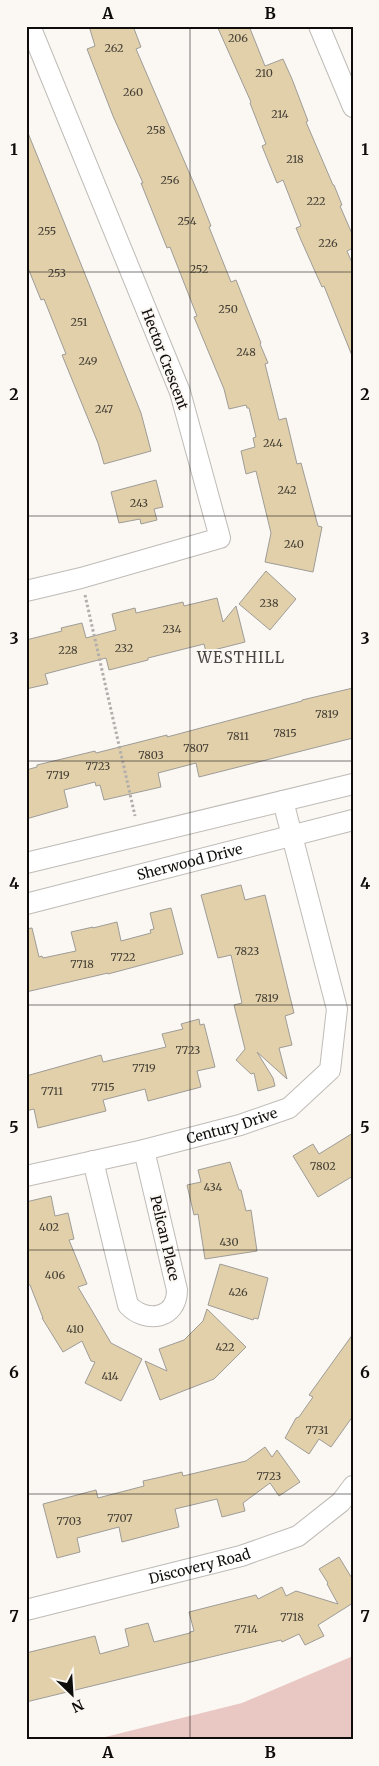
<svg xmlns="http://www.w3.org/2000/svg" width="379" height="1766" font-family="Merriweather,serif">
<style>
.green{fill:#e9c8c3}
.building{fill:#e2d0ab;stroke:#9e9c97}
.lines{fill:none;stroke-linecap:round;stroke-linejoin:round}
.minor-casing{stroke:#bfbbb7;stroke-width:22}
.path{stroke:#b1aeab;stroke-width:3;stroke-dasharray:2.5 2.5;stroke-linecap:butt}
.minor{stroke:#fff;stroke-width:20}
.grid{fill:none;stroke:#0e0d0b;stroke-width:1;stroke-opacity:0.55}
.labels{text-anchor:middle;stroke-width:4;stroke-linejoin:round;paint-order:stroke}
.number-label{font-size:11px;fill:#433e33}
.street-label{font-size:14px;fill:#0e0d0b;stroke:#fbf7f3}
.neighbourhood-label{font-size:15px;letter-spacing:1px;fill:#4a4643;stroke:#fbf7f3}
.neatline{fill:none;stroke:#0e0d0b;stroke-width:2}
.grid-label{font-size:16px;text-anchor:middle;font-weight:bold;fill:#0e0d0b}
</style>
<rect width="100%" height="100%" fill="#fbf7f3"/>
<!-- green -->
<path class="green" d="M353 1656V1740H93L242 1703Z"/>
<!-- building -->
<g class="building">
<path d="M89 26H133L141 47 136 49 198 193 211 226 209 227 231 282 236 280 261 343 260 344 268 363 265 364 279 420 286 418 297 464 301 463 318 526 322 527 313 572 265 562 271 533 256 471 246 474 241 451 255 447 253 438 256 437 249 408H247L246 405 229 409 224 389 194 317 197 316 170 247 167 248 141 183H143L113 116 87 49 95 46Z"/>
<path d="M217 26H249L265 66 283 59 292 79 308 121 306 122 333 185H334L342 205 340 206 353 236V248L347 251 353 265V358L324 286 322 287 301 240 296 228 301 226 283 180 277 183 262 146 266 144 250 103 251 102Z"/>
<path d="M26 133H28L141 413 151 451 104 464 98 443 62 355 66 354 44 299 41 300 26 263Z"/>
<path d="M156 480 163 507 154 509 157 520 141 524 140 519 119 523 111 492Z"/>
<path d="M266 571 296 599 270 630 239 604Z"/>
<path d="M217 598 223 622 236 606 245 642 206 652 204 644 148 658V660L109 670 106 658 45 674 48 684 26 689V640L62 631 61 628 82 623 86 638 116 630 112 614 135 608 136 613 183 602 184 606Z"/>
<path d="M353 688V738L199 777 196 763 158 773 161 787 104 800 100 785 96 786 95 782 64 790 68 807 26 819V770L37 767V765L95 751 96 753 167 735V737L302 701V700Z"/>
<path d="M241 885 245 900 265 895 294 1013 285 1016 292 1045 279 1048 287 1079 257 1052 273 1078 275 1086 258 1091 254 1073 251 1074 236 1060 245 1049 234 1005 242 1003 231 955 218 958 201 895Z"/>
<path d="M171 908 183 954 108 974V973L26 992V929L32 928 39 957 42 956 43 958 76 951 71 932 93 927V928L117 922 121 941 151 933 150 930 154 929 150 913Z"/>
<path d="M199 1019 200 1025 204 1024 215 1067 197 1071 201 1087 148 1101 145 1089 103 1100 106 1111 38 1128 34 1109 26 1111V1076L101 1055 103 1062 166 1047 162 1034 183 1029 181 1024Z"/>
<path d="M353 1133V1176L318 1197 293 1156 313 1144 319 1154Z"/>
<path d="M230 1162 239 1190H241L246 1211 251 1210 257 1251 205 1259 198 1214 194 1215 187 1185 201 1182 198 1170Z"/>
<path d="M51 1196 55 1216 68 1213 74 1239 69 1240 87 1284 78 1287 111 1343 142 1359 121 1401 85 1383 95 1362 91 1361 82 1341 63 1352 42 1318H43L30 1285 26 1284V1202Z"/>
<path d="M220 1264 268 1278 258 1319 254 1318 253 1320 208 1305Z"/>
<path d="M207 1309 246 1347 214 1379 160 1400 145 1361 167 1371 159 1349 184 1340 203 1321Z"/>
<path d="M353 1334V1416L331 1447 319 1439 309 1454 285 1438 296 1418 299 1417 313 1397 309 1395Z"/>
<path d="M265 1447 272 1457 277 1450 300 1482 279 1496 270 1483 243 1503 245 1511 222 1517 217 1499 175 1509 179 1527 122 1542 119 1527 77 1538 80 1552 57 1558 43 1504 96 1490 98 1498 144 1486 143 1481 161 1477 182 1472 183 1476 246 1461Z"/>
<path d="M339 1557 353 1580V1603L318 1625 324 1636 305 1645 299 1634 282 1642 281 1640 26 1702V1653L95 1636 100 1654 129 1646 125 1629 148 1623 154 1642 190 1633V1632L194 1631 189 1612 256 1595 258 1599 282 1587 286 1596 296 1591 338 1604 327 1584 328 1583 319 1569Z"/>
</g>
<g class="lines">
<!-- minor casing -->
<g class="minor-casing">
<g id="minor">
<path d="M319 26 353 107"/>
<path d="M26 591 81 578 220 538 180 392 30 26"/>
<path d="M26 863 353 784"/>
<path id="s1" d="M26 904 353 820"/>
<path d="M93 1161 128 1305C146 1324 177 1319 177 1290L144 1150"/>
<path id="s2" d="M26 1176 144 1150 240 1125 289 1108 330 1070 337 1009 283 801"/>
<path id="s3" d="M26 1610 241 1556 298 1536 341 1502 353 1486"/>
</g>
</g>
<!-- path -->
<path class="path" d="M85 595 135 816"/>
<!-- minor -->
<use href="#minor" class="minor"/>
</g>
<!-- grid -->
<path class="grid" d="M190 26V1740M26 272H353M26 516H353M26 761H353M26 1005H353M26 1250H353M26 1494H353"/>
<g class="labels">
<!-- number labels -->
<g class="number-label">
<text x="238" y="42">206</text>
<text x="114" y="52">262</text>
<text x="264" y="77">210</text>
<text x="133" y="96">260</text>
<text x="280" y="118">214</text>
<text x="156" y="134">258</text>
<text x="295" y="163">218</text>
<text x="170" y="184">256</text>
<text x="316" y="205">222</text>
<text x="187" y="225">254</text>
<text x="47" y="235">255</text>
<text x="328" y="247">226</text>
<text x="199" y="273">252</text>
<text x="57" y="277">253</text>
<text x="228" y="313">250</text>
<text x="79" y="326">251</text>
<text x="246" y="356">248</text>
<text x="88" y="365">249</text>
<text x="104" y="413">247</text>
<text x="273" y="447">244</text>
<text x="287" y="494">242</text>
<text x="139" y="507">243</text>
<text x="294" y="548">240</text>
<text x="269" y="607">238</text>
<text x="172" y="633">234</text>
<text x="124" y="652">232</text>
<text x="68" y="654">228</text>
<text x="327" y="718">7819</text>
<text x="285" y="737">7815</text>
<text x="238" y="740">7811</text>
<text x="196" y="752">7807</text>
<text x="151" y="759">7803</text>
<text x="98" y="770">7723</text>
<text x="58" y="779">7719</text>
<text x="247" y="955">7823</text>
<text x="123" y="961">7722</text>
<text x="82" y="968">7718</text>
<text x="267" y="1002">7819</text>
<text x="188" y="1054">7723</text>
<text x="144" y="1072">7719</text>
<text x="103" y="1091">7715</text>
<text x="52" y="1095">7711</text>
<text x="323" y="1170">7802</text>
<text x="213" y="1191">434</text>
<text x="49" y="1231">402</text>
<text x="229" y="1246">430</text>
<text x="55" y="1279">406</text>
<text x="238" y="1296">426</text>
<text x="75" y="1333">410</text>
<text x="225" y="1351">422</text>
<text x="110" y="1380">414</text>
<text x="317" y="1434">7731</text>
<text x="269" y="1480">7723</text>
<text x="120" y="1522">7707</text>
<text x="69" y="1525">7703</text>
<text x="292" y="1621">7718</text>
<text x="246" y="1633">7714</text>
</g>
<!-- street labels -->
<g class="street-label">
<text transform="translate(165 359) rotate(69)" y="5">Hector Crescent</text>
<text dy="5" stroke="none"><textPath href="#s1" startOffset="169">Sherwood Drive</textPath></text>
<text dy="5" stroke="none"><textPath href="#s2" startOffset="212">Century Drive</textPath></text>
<text transform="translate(165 1238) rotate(77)" y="5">Pelican Place</text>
<text dy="5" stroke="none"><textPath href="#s3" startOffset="179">Discovery Road</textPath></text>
</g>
<!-- neighbourhood labels -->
<g class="neighbourhood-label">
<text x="241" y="663">WESTHILL</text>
</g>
</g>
<!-- border -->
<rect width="379" height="1766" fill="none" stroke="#fbf7f3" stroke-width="55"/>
<!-- north arrow -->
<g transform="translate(72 1694) rotate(155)" stroke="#fbf7f3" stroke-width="4" paint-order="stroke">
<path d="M0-4L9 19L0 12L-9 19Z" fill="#0e0d0b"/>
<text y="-8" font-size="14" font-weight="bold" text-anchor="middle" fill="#0e0d0b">N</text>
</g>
<rect x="28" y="28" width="324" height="1710" class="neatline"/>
<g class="grid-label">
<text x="108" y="19">A</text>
<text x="270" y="19">B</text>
<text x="14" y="155">1</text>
<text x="365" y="155">1</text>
<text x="14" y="400">2</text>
<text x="365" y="400">2</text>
<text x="14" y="644">3</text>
<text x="365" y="644">3</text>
<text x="14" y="889">4</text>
<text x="365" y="889">4</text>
<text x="14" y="1133">5</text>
<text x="365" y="1133">5</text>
<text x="14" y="1378">6</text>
<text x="365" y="1378">6</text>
<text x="14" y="1622">7</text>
<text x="365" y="1622">7</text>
<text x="108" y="1758">A</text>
<text x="270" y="1758">B</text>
</g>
</svg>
